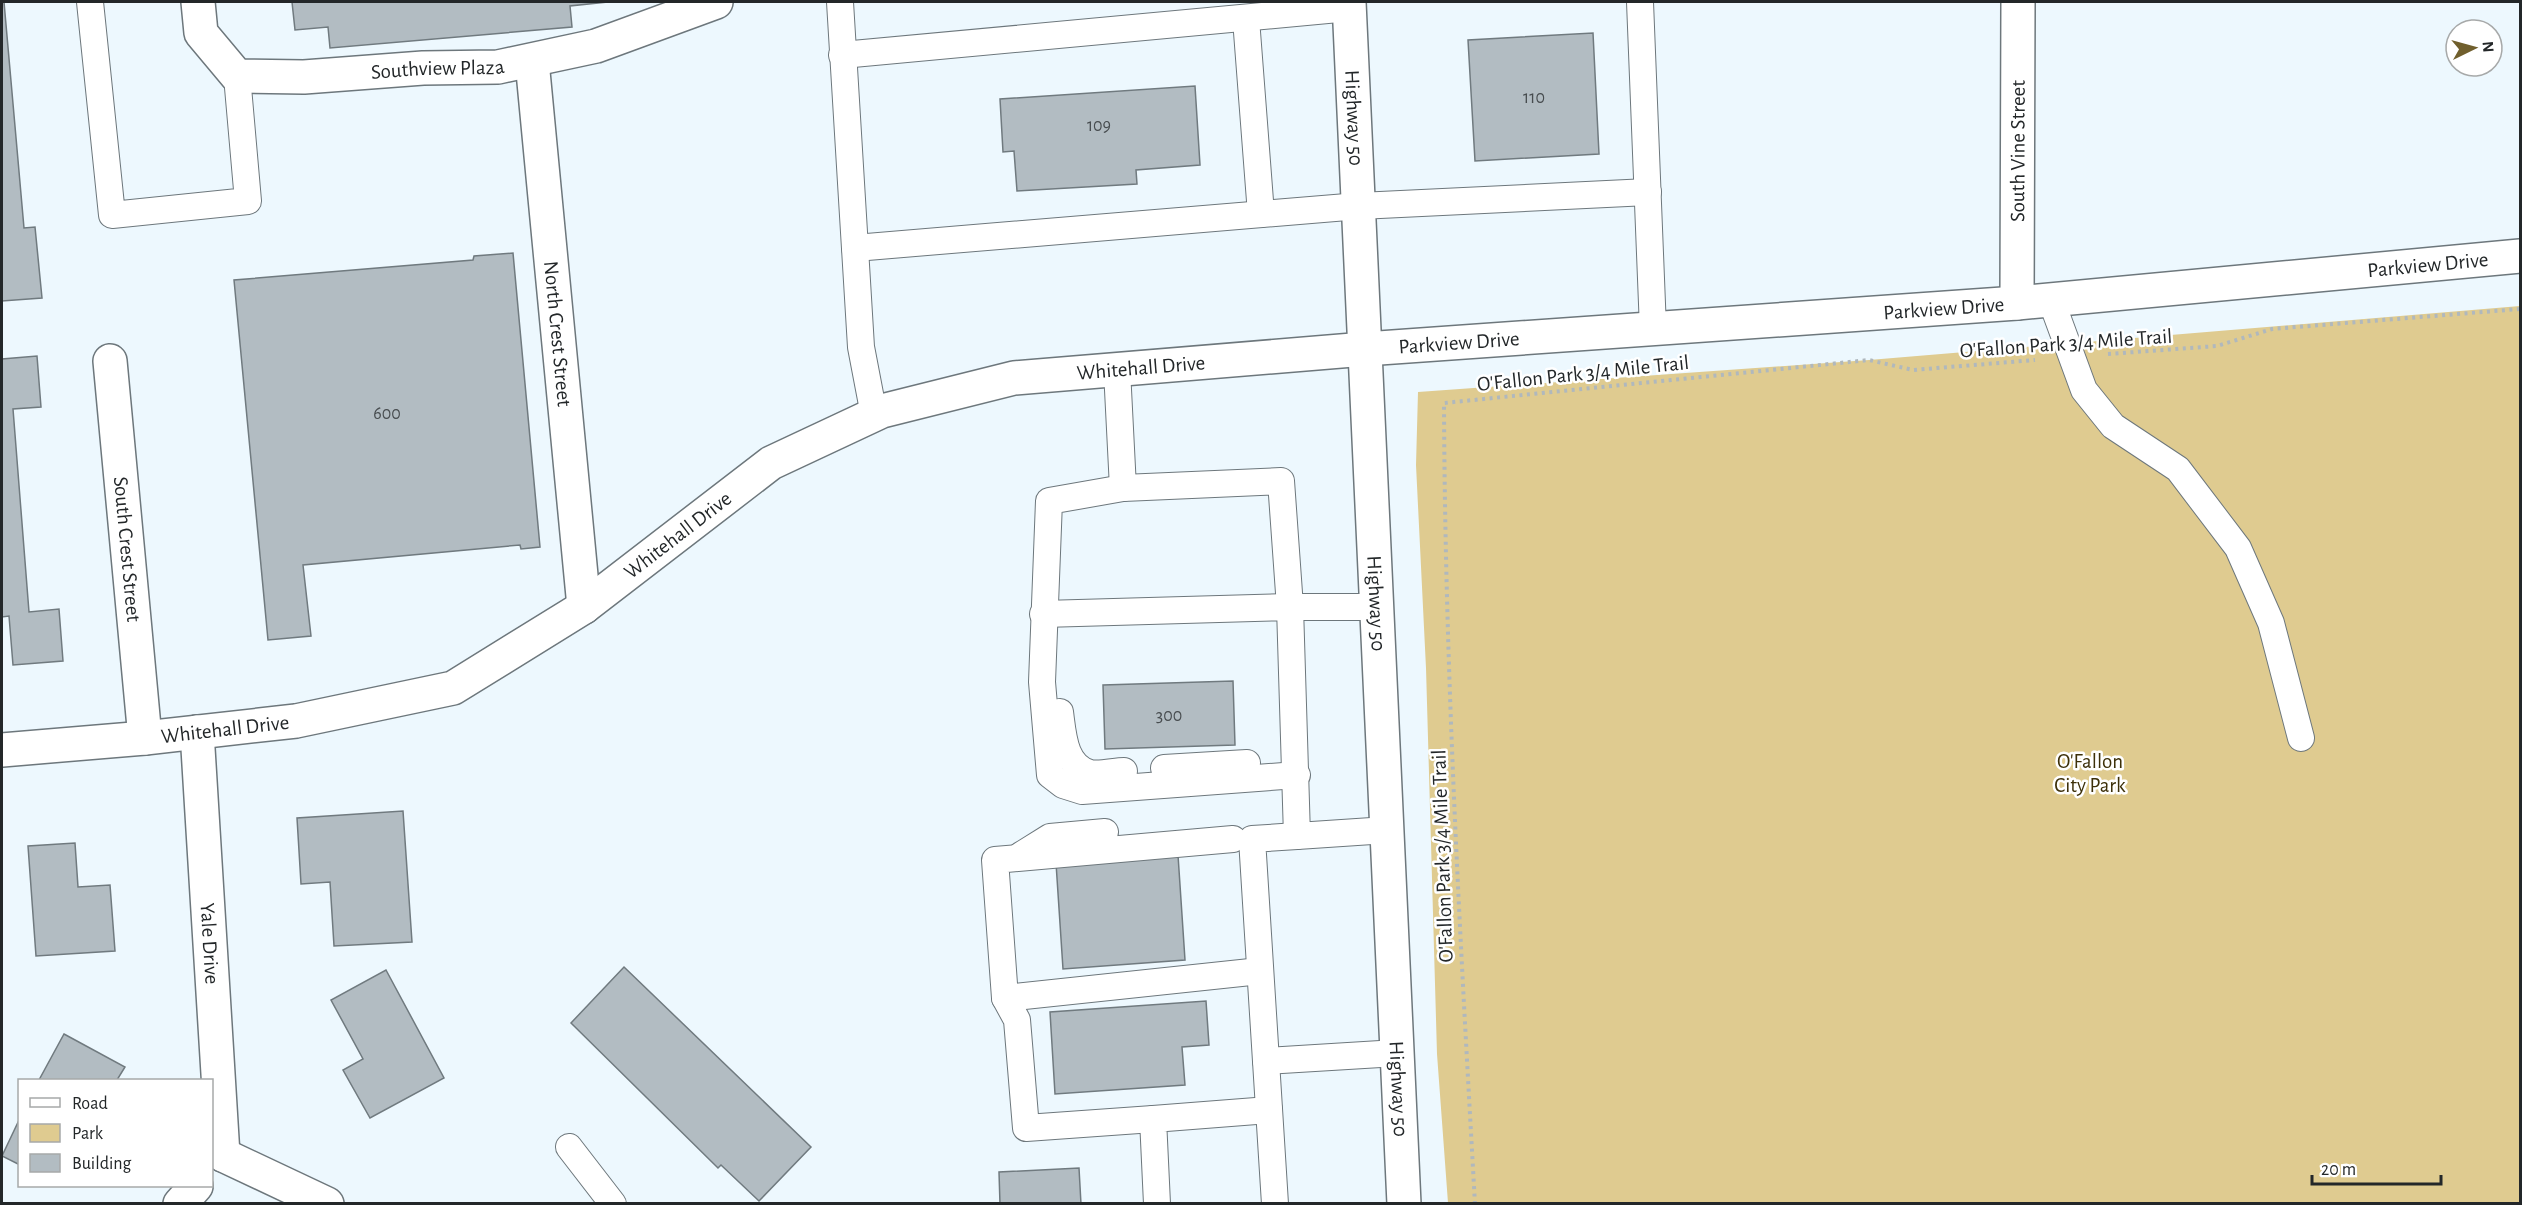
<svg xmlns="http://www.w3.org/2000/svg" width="2522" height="1205" font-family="'Alegreya Sans',sans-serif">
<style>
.green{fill:#dfcb90}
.building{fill:#b2bcc2;stroke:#707a7f;stroke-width:1.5}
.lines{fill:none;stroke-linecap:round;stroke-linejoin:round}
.lane-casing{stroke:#6d777c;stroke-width:28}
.street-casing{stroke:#6d777c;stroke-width:36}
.secondary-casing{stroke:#6d777c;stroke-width:36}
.path{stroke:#b0b8bd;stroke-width:4;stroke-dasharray:3 4.5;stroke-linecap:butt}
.lane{stroke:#fff;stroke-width:26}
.street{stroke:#fff;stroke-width:33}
.secondary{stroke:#fff;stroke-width:33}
.labels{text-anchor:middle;stroke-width:5;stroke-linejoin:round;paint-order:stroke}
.number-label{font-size:18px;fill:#474c4f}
.street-label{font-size:21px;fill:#232729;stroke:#fff}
.park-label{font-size:21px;fill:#3d3009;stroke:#fff}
</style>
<rect width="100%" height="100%" fill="#edf8fe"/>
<!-- green -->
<path class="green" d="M2520 306V1203H1448L1437 1054 1426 668 1416 465 1418 392 1869 360Z"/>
<!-- building -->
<g class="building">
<path d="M2 2H4L24 228 35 227 42 298 2 301Z"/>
<path d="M292 2H608L570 6 572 27 330 48 328 27 295 30Z"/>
<path d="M1593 33 1599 154 1475 161 1468 40Z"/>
<path d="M1195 86 1200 165 1136 170 1137 184 1017 191 1014 151 1003 152 1000 99Z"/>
<path d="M513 253 540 547 521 549 520 545 303 565 311 636 268 640 234 280 473 260 474 256Z"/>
<path d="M37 356 41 407 13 409 29 612 59 609 63 661 13 665 9 616 2 617V359Z"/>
<path d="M1233 681 1235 745 1105 749 1103 685Z"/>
<path d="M403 811 412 942 334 946 330 882 301 884 297 818Z"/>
<path d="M75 843 78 887 110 885 115 951 36 956 28 846Z"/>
<path d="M1178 855 1185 960 1063 969 1056 863Z"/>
<path d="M624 967 811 1147 759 1201 721 1165 718 1168 571 1023Z"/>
<path d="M386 970 444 1078 370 1118 343 1070 363 1059 331 1000Z"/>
<path d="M1206 1001 1209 1045 1182 1047 1185 1085 1055 1094 1050 1012Z"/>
<path d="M64 1034 125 1067 117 1080H39Z"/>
<path d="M20 1118V1165L2 1156Z"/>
<path d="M1079 1168 1081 1204H1000L999 1172Z"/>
</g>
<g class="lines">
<!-- lane casing -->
<g class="lane-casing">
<g id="lane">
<path d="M90 2 112 215 248 201 237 76"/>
<path d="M840 2 861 347 874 415"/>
<path d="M1640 2 1653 329"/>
<path d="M1246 19 1261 214"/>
<path d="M842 55 1349 8"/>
<path d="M855 248 1359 206 1648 192"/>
<path d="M2051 300 2084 390 2113 426 2178 469 2238 548 2271 623 2301 738"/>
<path d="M1117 370 1123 488 1281 481 1290 607H1377"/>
<path d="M1123 488 1049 501 1042 682 1050 775 1063 785 1082 791 1297 775"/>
<path d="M1043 614 1290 607 1297 836 1387 830"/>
<path d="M1060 712C1063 734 1064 766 1090 773 1100 775 1115 771 1124 771"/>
<path d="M1164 768 1247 763"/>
<path d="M1021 855 1050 837 1105 832"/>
<path d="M1005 998 1260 971"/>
<path d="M1266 1061 1397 1053"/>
<path d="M1153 1119 1026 1128 1017 1020 1005 998 995 860 1233 839"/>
<path d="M569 1147 613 1204"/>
<path d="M1157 1204 1153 1119 1269 1110"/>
<path d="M1275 1204 1252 839 1297 836"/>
</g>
</g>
<!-- street casing -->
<g class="street-casing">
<g id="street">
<path id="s1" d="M198 2 201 33 237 76 304 77 423 68 498 67 596 46 716 2"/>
<path id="s2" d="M532 61 584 607"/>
<path id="s3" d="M2017 303 2018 2"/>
<path id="s4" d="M110 361 145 738"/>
<path id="s5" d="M197 732 223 1155"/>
<path id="s6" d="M2 750 145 738 296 721 453 688 584 607 771 463 882 411 1014 378 1365 349 2017 303 2520 256"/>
<path d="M223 1155 327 1204"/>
<path d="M180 1204 196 1186"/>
</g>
</g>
<!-- secondary casing -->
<g class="secondary-casing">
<g id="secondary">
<path id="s7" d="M1349 2 1404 1204"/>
</g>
</g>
<!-- path -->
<g class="path">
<path d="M2108 354 2217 346 2272 329 2520 309"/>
<path d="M1475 1204C1460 937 1445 670 1444 403L1869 360 1913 370 2035 360"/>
</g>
<!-- lane -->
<use href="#lane" class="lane"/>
<!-- street -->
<use href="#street" class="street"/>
<!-- secondary -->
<use href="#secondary" class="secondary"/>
</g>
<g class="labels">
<!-- number labels -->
<g class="number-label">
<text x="1534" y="103">110</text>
<text x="1099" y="131">109</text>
<text x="387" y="419">600</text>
<text x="1169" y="721">300</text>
</g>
<!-- street labels -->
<g class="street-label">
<text dy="7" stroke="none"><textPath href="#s1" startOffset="288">Southview Plaza</textPath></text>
<text dy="7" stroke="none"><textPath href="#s7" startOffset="116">Highway 50</textPath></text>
<text dy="7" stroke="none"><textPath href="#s3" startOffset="152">South Vine Street</textPath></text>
<text dy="7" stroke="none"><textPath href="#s6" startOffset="2523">Parkview Drive</textPath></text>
<text dy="7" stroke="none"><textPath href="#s6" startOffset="2037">Parkview Drive</textPath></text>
<text dy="7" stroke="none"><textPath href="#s2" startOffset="274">North Crest Street</textPath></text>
<text dy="7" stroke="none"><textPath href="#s6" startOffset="1551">Parkview Drive</textPath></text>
<text transform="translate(2066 343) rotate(-4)" y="7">O'Fallon Park 3/4 Mile Trail</text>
<text dy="7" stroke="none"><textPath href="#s6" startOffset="1232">Whitehall Drive</textPath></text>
<text transform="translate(1583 373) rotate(-6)" y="7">O'Fallon Park 3/4 Mile Trail</text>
<text dy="7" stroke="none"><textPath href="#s6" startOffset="728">Whitehall Drive</textPath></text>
<text dy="7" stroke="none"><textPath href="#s4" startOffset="189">South Crest Street</textPath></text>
<text dy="7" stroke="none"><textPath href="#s7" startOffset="602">Highway 50</textPath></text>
<text dy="7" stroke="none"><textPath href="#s6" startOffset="224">Whitehall Drive</textPath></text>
<text transform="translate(1442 856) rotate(-92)" y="7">O'Fallon Park 3/4 Mile Trail</text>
<text dy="7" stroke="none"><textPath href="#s5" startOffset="212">Yale Drive</textPath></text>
<text dy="7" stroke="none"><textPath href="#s7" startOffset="1088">Highway 50</textPath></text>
</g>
<!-- park labels -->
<g class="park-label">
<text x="2090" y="768">O'Fallon<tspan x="2090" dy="24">City Park</tspan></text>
</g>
</g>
<!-- border -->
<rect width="2522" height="1205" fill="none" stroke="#232729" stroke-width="6"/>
<!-- legend -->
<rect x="18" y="1079" width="195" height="108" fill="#ffffff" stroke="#a7a9a9" stroke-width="1.5"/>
<rect x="30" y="1098" width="30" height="9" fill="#ffffff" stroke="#a7a9a9" stroke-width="1.5"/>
<text x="72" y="1109" font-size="18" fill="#232729">Road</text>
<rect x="30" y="1124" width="30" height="18" fill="#dfcb90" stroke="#a7a9a9" stroke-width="1.5"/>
<text x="72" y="1139" font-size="18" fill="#232729">Park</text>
<rect x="30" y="1154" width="30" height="18" fill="#b2bcc2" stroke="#a7a9a9" stroke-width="1.5"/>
<text x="72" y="1169" font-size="18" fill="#232729">Building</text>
<!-- north arrow -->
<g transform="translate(2474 48) rotate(85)"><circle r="28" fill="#ffffff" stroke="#a7a9a9" stroke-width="1.5"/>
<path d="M0-4.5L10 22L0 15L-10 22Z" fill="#705f2d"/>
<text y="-9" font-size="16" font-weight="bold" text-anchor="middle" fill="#232729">N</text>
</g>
<!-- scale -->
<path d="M2312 1175v9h129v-9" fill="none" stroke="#232729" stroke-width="3"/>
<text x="2321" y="1175" font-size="18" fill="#232729" stroke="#ffffff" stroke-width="4.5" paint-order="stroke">20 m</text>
</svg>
